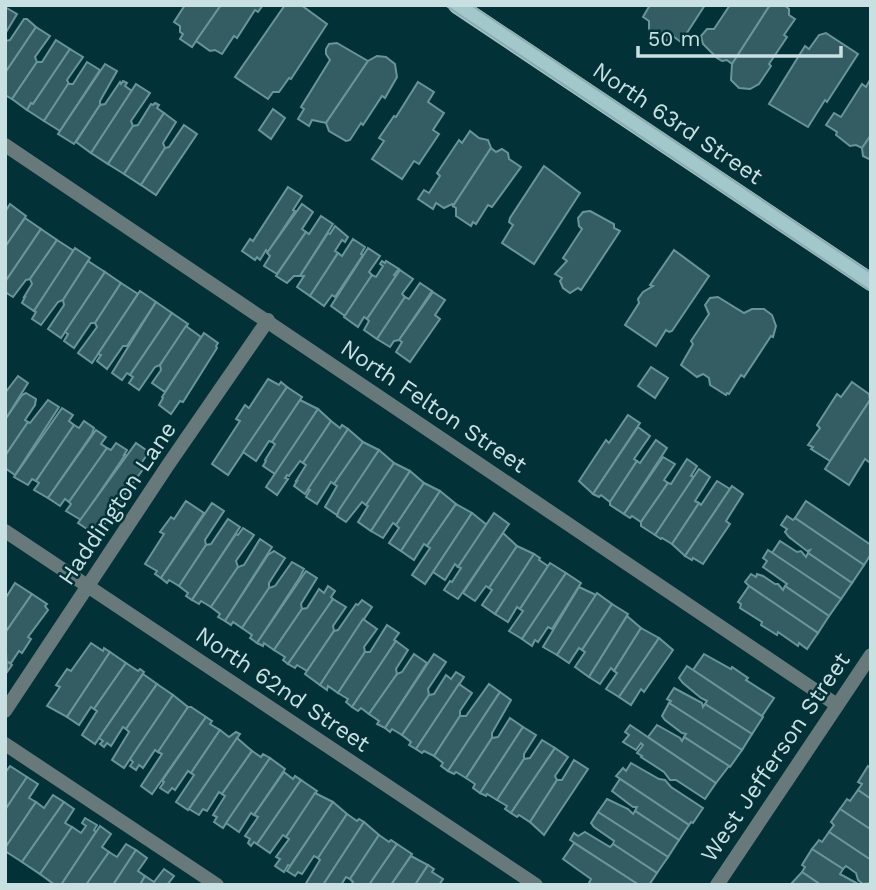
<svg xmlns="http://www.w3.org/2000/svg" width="876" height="890" font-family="'Work Sans',sans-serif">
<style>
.building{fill:#335d62;stroke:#699599;stroke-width:2}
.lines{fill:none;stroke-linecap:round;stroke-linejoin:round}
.lane{stroke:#67797b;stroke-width:14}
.street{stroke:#67797b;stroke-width:14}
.primary{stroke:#a2c8cc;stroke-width:18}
.tram{stroke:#8dacaf;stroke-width:2}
.labels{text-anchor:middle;stroke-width:5;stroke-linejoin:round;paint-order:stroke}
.street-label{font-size:23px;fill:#c9e0e2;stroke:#023237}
</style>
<rect width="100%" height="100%" fill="#023237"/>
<!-- building -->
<g class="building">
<path d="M185 5H221L192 47 180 39 183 34 180 32V26L174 22Z"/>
<path d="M221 5H263L258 12 255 10 237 38 234 36 222 54 215 50 210 51 196 41Z"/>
<path d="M285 5H301L327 24 291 79 289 78 279 92H273L268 99 235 77Z"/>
<path d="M650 5H705L681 42 674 37 663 42 654 38 649 31V21L643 17Z"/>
<path d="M730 5H770L732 64 727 60 722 61 717 58 703 44 701 36 707 29H714Z"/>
<path d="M770 5H784L789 9V15L795 19 784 35 787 37 769 64 771 66 759 84 750 89 739 88 731 80 732 64Z"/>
<path d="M5 7 17 14 5 34Z"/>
<path d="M24 19H27L36 27 5 73V41L10 40Z"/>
<path d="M36 27 50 36 35 57 37 62 12 99 5 95V73Z"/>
<path d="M826 33 858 54 827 102 825 100 808 127 769 104 805 46 809 49 819 35Z"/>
<path d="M56 40 70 49 33 104 31 103 27 110 12 99 37 62H42Z"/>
<path d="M337 43 368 61 326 123 312 120 309 126 298 119 304 109 301 107 330 60 326 54V49L329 44Z"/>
<path d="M70 49 83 57 67 80 69 84 44 121 27 110 31 103 33 104Z"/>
<path d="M377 56 386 57 395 64 397 77 385 98 382 96 363 125 361 123 350 140 346 141 329 131 326 123 368 61Z"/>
<path d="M87 62 100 70 60 131 44 121 68 84H73Z"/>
<path d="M105 64 117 71 100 101V105L74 144 58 134Z"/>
<path d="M871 78V135L862 148 856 145 850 146 836 135 837 132 826 125 834 113 841 117 862 84 866 87Z"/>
<path d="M123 81 127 83 125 86 132 91 91 153 76 142 100 105 105 104 120 82 121 84Z"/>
<path d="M418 82 434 92 428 102 444 113 433 130 439 134 419 164 414 161 402 179 372 159 384 141 379 138 394 116 396 117Z"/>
<path d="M136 84 150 93 131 121 133 126 108 164 91 153Z"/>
<path d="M155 103 159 105 157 108 164 113 124 174 108 164 133 126 138 125 151 104 153 105Z"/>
<path d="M273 109 285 118 271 139 259 130Z"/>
<path d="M164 113 176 122 163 143 165 148 141 185 124 174Z"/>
<path d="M184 125 197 134 156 195 141 185 165 148 169 147Z"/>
<path d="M470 131 479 138 488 140 491 148 453 206 452 204 444 208 436 203 433 209 418 199 424 190 429 193 440 176 437 173 459 140 462 143Z"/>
<path d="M871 135V159H869L863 156 862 148Z"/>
<path d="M491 148 496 152 502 149 508 153 509 159 521 167 492 207 488 205 476 224 473 222 471 226 456 216V208L453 206Z"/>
<path d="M544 166 580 193 534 264 502 243 513 225 509 222 510 218Z"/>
<path d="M288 187 302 196 293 210 295 211 268 252 266 250 260 260 257 257 255 260 242 251 250 239 253 241Z"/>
<path d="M10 204 26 216 5 247V212Z"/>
<path d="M302 204 313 212 302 229 306 232 277 274 264 266 270 256 267 253Z"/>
<path d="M590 211 614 224V228L620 231 581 290 578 288 570 293 563 288 560 281 562 278 555 274 567 261 563 258 582 229 579 226 578 218 583 212Z"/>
<path d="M321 216 333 224 300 276H294L287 283 276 276 306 232 309 234Z"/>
<path d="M25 218 41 229 5 282V247Z"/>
<path d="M335 226 348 237 345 242 342 240 335 251 338 253 310 296 297 287 304 276H300L328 233 330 234Z"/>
<path d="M41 229 57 240 30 279 26 280 13 297 5 292V282Z"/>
<path d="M353 239 365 247 361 254 363 255 335 297 332 295 324 306 310 296 338 253 342 256Z"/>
<path d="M57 240 74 251 34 311 22 303 25 297H24L32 284 30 279Z"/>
<path d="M75 248 90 258 63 300 58 302 41 325 32 319 36 312 34 311Z"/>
<path d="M368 248 380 256 369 272 372 275 345 316 331 306Z"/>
<path d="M674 250 709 276 672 331 669 332 666 330 656 346 625 325 639 303 638 299 643 292 653 286 650 285Z"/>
<path d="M88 261 105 272 61 338 48 329 64 305 63 300Z"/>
<path d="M382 261 385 263 386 261 399 269 394 275 396 276 367 319 364 317 358 327 344 317 372 275 376 277 383 266 380 264Z"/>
<path d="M400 270 413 279 402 294 405 297 377 339 364 330 369 321 367 319Z"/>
<path d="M105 272 121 283 95 323H91L74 348 64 341 68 334 65 332Z"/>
<path d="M121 283 138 294 92 363 78 353 97 327 95 323Z"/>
<path d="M420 283 432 291 399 340 394 341 390 347 377 339 405 297 409 299Z"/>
<path d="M140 291 156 302 127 346H123L107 369 97 361 101 355 98 354Z"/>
<path d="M433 292 445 300 435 315 440 319 410 362 396 352 402 342 399 340Z"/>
<path d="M718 297 744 313 752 309H764L772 315 776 326 773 337 771 336 744 377 741 375 729 394 727 393 726 395 710 385 709 378 703 374 697 377 681 365 693 344 691 341 709 314 705 305 710 298Z"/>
<path d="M156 302 172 313 130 375 127 373 122 380 112 373Z"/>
<path d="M172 313 188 324 160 365 155 367 139 390 129 383 133 377 130 375Z"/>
<path d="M186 326 201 337 165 392 152 383 161 370 160 365Z"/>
<path d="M204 333 218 343 216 346 217 348 183 402 180 401 171 414 159 405 163 398 162 397Z"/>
<path d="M651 367 668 378 655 398 638 386Z"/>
<path d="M18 376 28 383 5 420V393Z"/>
<path d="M268 379 279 385 281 382 287 387 228 475 212 464 240 421 236 419 245 405 249 408Z"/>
<path d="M852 382 869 394 870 400 830 461 811 449 813 447 808 445 820 428 817 425 837 394 841 397Z"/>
<path d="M287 387 302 397 272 442 269 441 256 461 243 452Z"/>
<path d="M26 393 36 399 35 405 25 420 28 422 5 456V420L22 395Z"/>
<path d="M48 400 59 407 15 475 5 468V456L28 422 30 423Z"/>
<path d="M300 400 318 409 275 474 263 466 266 461 265 460 275 444 272 442Z"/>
<path d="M870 400 871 459 869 462 865 459 849 485 825 469Z"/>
<path d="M62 408 73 415 69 421 74 425 36 481 32 479 28 485 14 477Z"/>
<path d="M318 409 331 421 303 463 300 461 289 476 287 475 285 478 288 479 277 495 266 487Z"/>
<path d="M628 415 640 423 593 494 579 481 606 440 609 443Z"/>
<path d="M84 421 94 428 92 434 48 498 34 490 39 483 36 481 74 425 79 428Z"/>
<path d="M331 421 340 428 342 425 348 429 305 494 294 486 297 481H296L306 465 303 463Z"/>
<path d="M638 427 650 436 634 459 637 461 610 502 601 495 599 497 593 494Z"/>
<path d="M348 429 363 442 334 484 331 482 317 504 306 497 310 490 308 489Z"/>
<path d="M96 430 106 437 101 444 107 448 69 502 65 499 60 506 48 498Z"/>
<path d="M656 440 667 448 624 514 610 505V502L637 461 640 463Z"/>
<path d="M363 442 379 450 337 515 325 507 337 486 334 484Z"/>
<path d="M116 443 127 450 124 455H125L81 520 66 511 71 504 69 502 107 448 111 450Z"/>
<path d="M136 443 149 452 140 465 144 468 123 497 126 499 113 519 110 517 96 535 78 523Z"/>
<path d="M379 450 394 463 366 505 362 502 346 522 337 516 339 510Z"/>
<path d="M663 457 675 464 664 480 668 483 641 522 632 516 630 518 624 514Z"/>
<path d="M687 459 697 466 691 476 694 477 655 535 641 526V522L668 483 671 484Z"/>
<path d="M394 463 410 471 371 531 358 522 368 506 366 505Z"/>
<path d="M699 469 710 477 695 501 699 503 672 544 662 538 661 539 655 535Z"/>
<path d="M410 471 424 483 396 525 393 523 383 538 371 531Z"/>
<path d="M717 481 730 489 685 556 672 544 699 503 701 505Z"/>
<path d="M424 483 440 491 401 551 389 543 399 528 396 525Z"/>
<path d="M732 486 743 494 726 521 730 524 703 564 693 558 692 560 685 556Z"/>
<path d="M440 491 456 504 427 546 424 544 414 560 401 551Z"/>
<path d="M186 501 204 513 161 578 155 574 157 571 145 564 164 534 160 532 171 517 174 519Z"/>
<path d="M806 501 871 545V554L864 565 795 518Z"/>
<path d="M212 503 224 511 205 540 206 545 179 586 169 580 167 583 161 578Z"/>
<path d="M456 504 472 513 425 584 412 575 430 548 427 546Z"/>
<path d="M472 513 487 525 458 567 455 564 445 580 433 572Z"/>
<path d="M494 513 509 524 458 599 444 590 450 581 452 582 461 568 458 567Z"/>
<path d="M787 516 793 520 795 518 864 565 852 583 808 553 810 550 807 551 789 537 785 532 787 529 781 525Z"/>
<path d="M228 519 240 527 192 600 186 596 188 593 179 586 206 545 211 544Z"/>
<path d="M243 528 254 535 236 561 238 567 211 607 201 601 199 604 192 600 236 534 238 535Z"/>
<path d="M503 533 517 546 489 588 486 586 475 601 463 593Z"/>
<path d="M260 539 272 547 225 621 218 617 220 614 211 607 238 567 244 565Z"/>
<path d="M780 541 797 552 801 551 806 557 808 553 852 583 841 599 772 553Z"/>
<path d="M517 546 534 554 495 614 482 605 492 590 489 588Z"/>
<path d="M768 550 841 599 829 616 785 586 787 584 763 567 767 561 763 558Z"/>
<path d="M274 551 285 558 269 583V588L242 628 233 622 231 625 225 621 268 555Z"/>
<path d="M534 554 540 558 539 560 548 566 520 609 517 607 508 622 495 614Z"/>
<path d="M292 562 304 569 300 577 257 643 250 638 252 635 242 628 269 588 275 586Z"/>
<path d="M550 563 566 573 522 639 509 631 523 611 520 609Z"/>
<path d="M306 571 317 578 301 604 302 609 274 650 264 643 263 646 257 643Z"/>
<path d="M566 573 581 583 552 629 548 627 538 642 535 640 532 646 522 639Z"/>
<path d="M751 574 756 577 757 574 763 576 775 584H778L783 590 785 586 829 616 818 633 749 586 745 582Z"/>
<path d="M15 583 32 594 5 633V599Z"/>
<path d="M328 586 335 591 331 597 333 599 288 664 283 660 285 657 274 650 302 609 307 608 319 589 324 593Z"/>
<path d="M749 586 818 633 807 649 799 643 798 646 778 632 777 635 761 625 762 622 740 608 741 604 738 602Z"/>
<path d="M579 587 596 595 557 655 543 647Z"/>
<path d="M597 593 612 604 582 650 579 648 569 663 557 655Z"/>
<path d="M32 594 47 604 45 606 48 610 28 637 31 639 22 653 19 651 11 663 8 662 12 665 7 672 5 633Z"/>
<path d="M333 599 346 607 333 626 334 631 307 671 297 665 295 668 288 664Z"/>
<path d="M362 600 372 607 320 685 305 674 334 631 338 630 356 604 358 605Z"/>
<path d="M612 604 628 614 589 677 575 667 585 652 582 650Z"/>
<path d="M627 616 641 628 614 671 611 668 600 684 589 677Z"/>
<path d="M363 619 377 629 364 647 365 652 338 693 328 686 327 690 320 685Z"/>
<path d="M387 625 399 633 394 640 396 641 352 707 346 702 348 699 338 693 365 652H370Z"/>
<path d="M641 628 659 638 619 697 606 689 617 673 614 671Z"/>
<path d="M659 638 673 650 644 692 641 689 631 705 619 697Z"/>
<path d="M396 641 408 650 396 669 397 674 369 714 361 708 358 711 352 707Z"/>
<path d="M91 643 103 651 104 648 110 652 67 717 47 706 60 687 56 685 67 669 71 671Z"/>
<path d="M110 652 126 663 94 709 91 707 79 725 67 717Z"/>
<path d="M414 654 427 663 385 728 377 724 379 721 369 714 397 674 402 672Z"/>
<path d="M434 654 446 662 428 689 429 695 402 735 392 729 390 732 385 728Z"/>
<path d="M704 654 731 669 732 667 748 678 746 680 774 698 762 716 693 670Z"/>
<path d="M126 663 138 671 140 669 144 672 95 744 82 735 97 711 94 709Z"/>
<path d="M687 666 763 717 752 734 705 704 707 701 701 698 683 683 679 678Z"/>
<path d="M456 672 464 677 416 749 409 745 411 742 402 735 429 695 434 694 446 675 451 679Z"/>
<path d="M143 674 157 684 126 729 123 727 111 746 107 743 104 747 100 744 103 741 99 738Z"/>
<path d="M157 684 173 695 124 768 112 760 129 732 126 729Z"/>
<path d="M459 684 472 693 460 711V716L434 756 424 751 422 753 416 749Z"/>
<path d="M489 684 500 692 448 771 441 766 443 763 434 756 460 716H466Z"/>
<path d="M674 688 702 703 703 707 705 704 752 734 742 750 669 703 671 701 667 699Z"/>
<path d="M500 692 511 700 492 733V738L466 778 456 772 454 774 448 771Z"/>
<path d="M173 695 188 707 158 752 155 750 143 768 139 765 136 770 130 766 133 762 130 759Z"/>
<path d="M669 703 742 750 730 767 684 737 686 734 682 733 665 720 662 716Z"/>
<path d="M188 707H191L206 717 152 794 141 786 162 754 158 752Z"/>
<path d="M206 717 212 721 210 724 220 730 191 773 188 771 175 790 172 788 168 793 160 788 164 782 162 781Z"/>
<path d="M510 718 523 727 480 793 473 788 475 784 466 778 492 738 498 737Z"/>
<path d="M630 725 716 783 705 799 676 780H670L664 772 641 757 642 756 637 753 643 745 641 743 636 750 623 742 629 735 625 732Z"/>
<path d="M657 725 680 738 682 741 684 737 729 766 716 783 648 737Z"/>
<path d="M523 727 536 735 524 754V759L497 800 487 794 486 796 480 793Z"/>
<path d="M220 730 229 737 236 732 240 734 188 810 176 802 194 775 191 773Z"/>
<path d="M237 738 252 751 222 794 219 792 207 811 203 809 199 815 189 809Z"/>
<path d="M542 740 555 748 511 813 505 809 507 806 497 800 524 759 530 758Z"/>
<path d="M555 748 568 757 555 776 557 780 530 822 519 815 517 817 511 813Z"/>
<path d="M252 751 261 757 263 754 270 758 223 828 214 822 217 817 213 815 225 796 222 794Z"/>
<path d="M270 758 285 769 254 815 251 813 239 832 226 823Z"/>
<path d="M574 760 588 769 544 835 530 822 557 780H562Z"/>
<path d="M631 763 659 779 665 780 671 787 703 808 693 823 691 822 689 825 616 776 623 768 626 771Z"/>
<path d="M10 766 27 777 5 810V773Z"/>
<path d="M868 766 871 768V799L858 790 862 784 858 782Z"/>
<path d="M284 772 293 779 295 776 301 780 257 844 254 842 251 846 248 843 250 839 245 836 258 817 254 815Z"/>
<path d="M27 777 38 784 29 798 36 802 5 848V810Z"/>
<path d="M620 779 689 825 679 840 635 811 637 807H633L612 791Z"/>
<path d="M301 780 317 791 286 837 283 835 270 853 257 844Z"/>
<path d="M858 790 871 799 870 829 840 809 847 799 850 801Z"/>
<path d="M315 793 333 802 290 866 288 865 284 872 275 866 280 859 276 857 289 839 286 837Z"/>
<path d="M53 795 64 802 22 862 5 851V848L36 802 44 808Z"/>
<path d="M607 799 628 809 633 814 635 811 679 840 668 857 598 812Z"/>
<path d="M64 802 74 809 65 823 72 827 40 874 22 862Z"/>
<path d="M333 802 347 814 318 858 314 856 302 874 298 872 295 876 287 871Z"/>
<path d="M840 809 870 829 871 860 829 832 834 825 831 822Z"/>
<path d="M598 812 668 857 657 873 613 844 614 841 594 827 591 823Z"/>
<path d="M347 814 357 821 359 819 364 822 323 885H305L320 860 318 858Z"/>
<path d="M85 818 97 825 94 830 96 832 61 885H55L40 874 72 827 81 833 86 826 82 823Z"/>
<path d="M364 822 379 835 350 879 346 877 341 885H323Z"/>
<path d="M100 826 111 834 102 847 109 852 86 885H61Z"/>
<path d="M585 832 610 847 613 844 657 873 649 885H639L570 840 574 833 578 836Z"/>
<path d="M829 832 871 860V883L863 884 858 880 856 873 846 866 843 869 812 849 819 840 822 842Z"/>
<path d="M379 835 389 842 391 840 397 844 369 885H351L353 882 350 879Z"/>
<path d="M574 843 639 885H592L589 883 591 879 563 859Z"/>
<path d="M126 844 136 850 113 885H86L109 852 117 857Z"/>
<path d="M397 844 412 854 391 885H369Z"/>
<path d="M812 849 843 869 840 874 860 885H821L802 872 805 867 802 865Z"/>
<path d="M136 850 147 858 138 871 145 876 140 885H113Z"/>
<path d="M411 856 428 865 415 885H391Z"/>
<path d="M428 865 434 869 432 872 443 879 439 885H415Z"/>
<path d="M164 869 174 876 167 885H140L145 876 154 882Z"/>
<path d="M802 872 821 885H790Z"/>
</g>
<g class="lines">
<!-- lane -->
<path class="lane" d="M5 744 217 885"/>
<!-- street -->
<g class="street">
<path d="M5 145 837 705"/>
<path d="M5 531 536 885"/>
<path d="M5 711 168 465 268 320"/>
<path d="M717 885 871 655"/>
</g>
<!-- primary -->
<path class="primary" d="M457 5 871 282"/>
<!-- tram -->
<g class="tram">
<path d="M445 5 871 291"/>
<path d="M471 5 871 273"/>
</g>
</g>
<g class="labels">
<!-- street labels -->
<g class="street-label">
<text transform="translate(678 123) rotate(34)" y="8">North 63rd Street</text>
<text transform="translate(434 406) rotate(34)" y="8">North Felton Street</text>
<text transform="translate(117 503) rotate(-56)" y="8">Haddington Lane</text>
<text transform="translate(283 689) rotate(34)" y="8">North 62nd Street</text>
<text transform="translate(775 757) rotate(-56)" y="8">West Jefferson Street</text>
</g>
</g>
<!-- border -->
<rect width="876" height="890" fill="none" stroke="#c9e0e2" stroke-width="14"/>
<!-- scale -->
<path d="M638 46v10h203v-10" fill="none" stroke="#c9e0e2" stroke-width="3.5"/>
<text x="648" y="46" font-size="21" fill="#c9e0e2" stroke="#023237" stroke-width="5" paint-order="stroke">50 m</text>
</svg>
